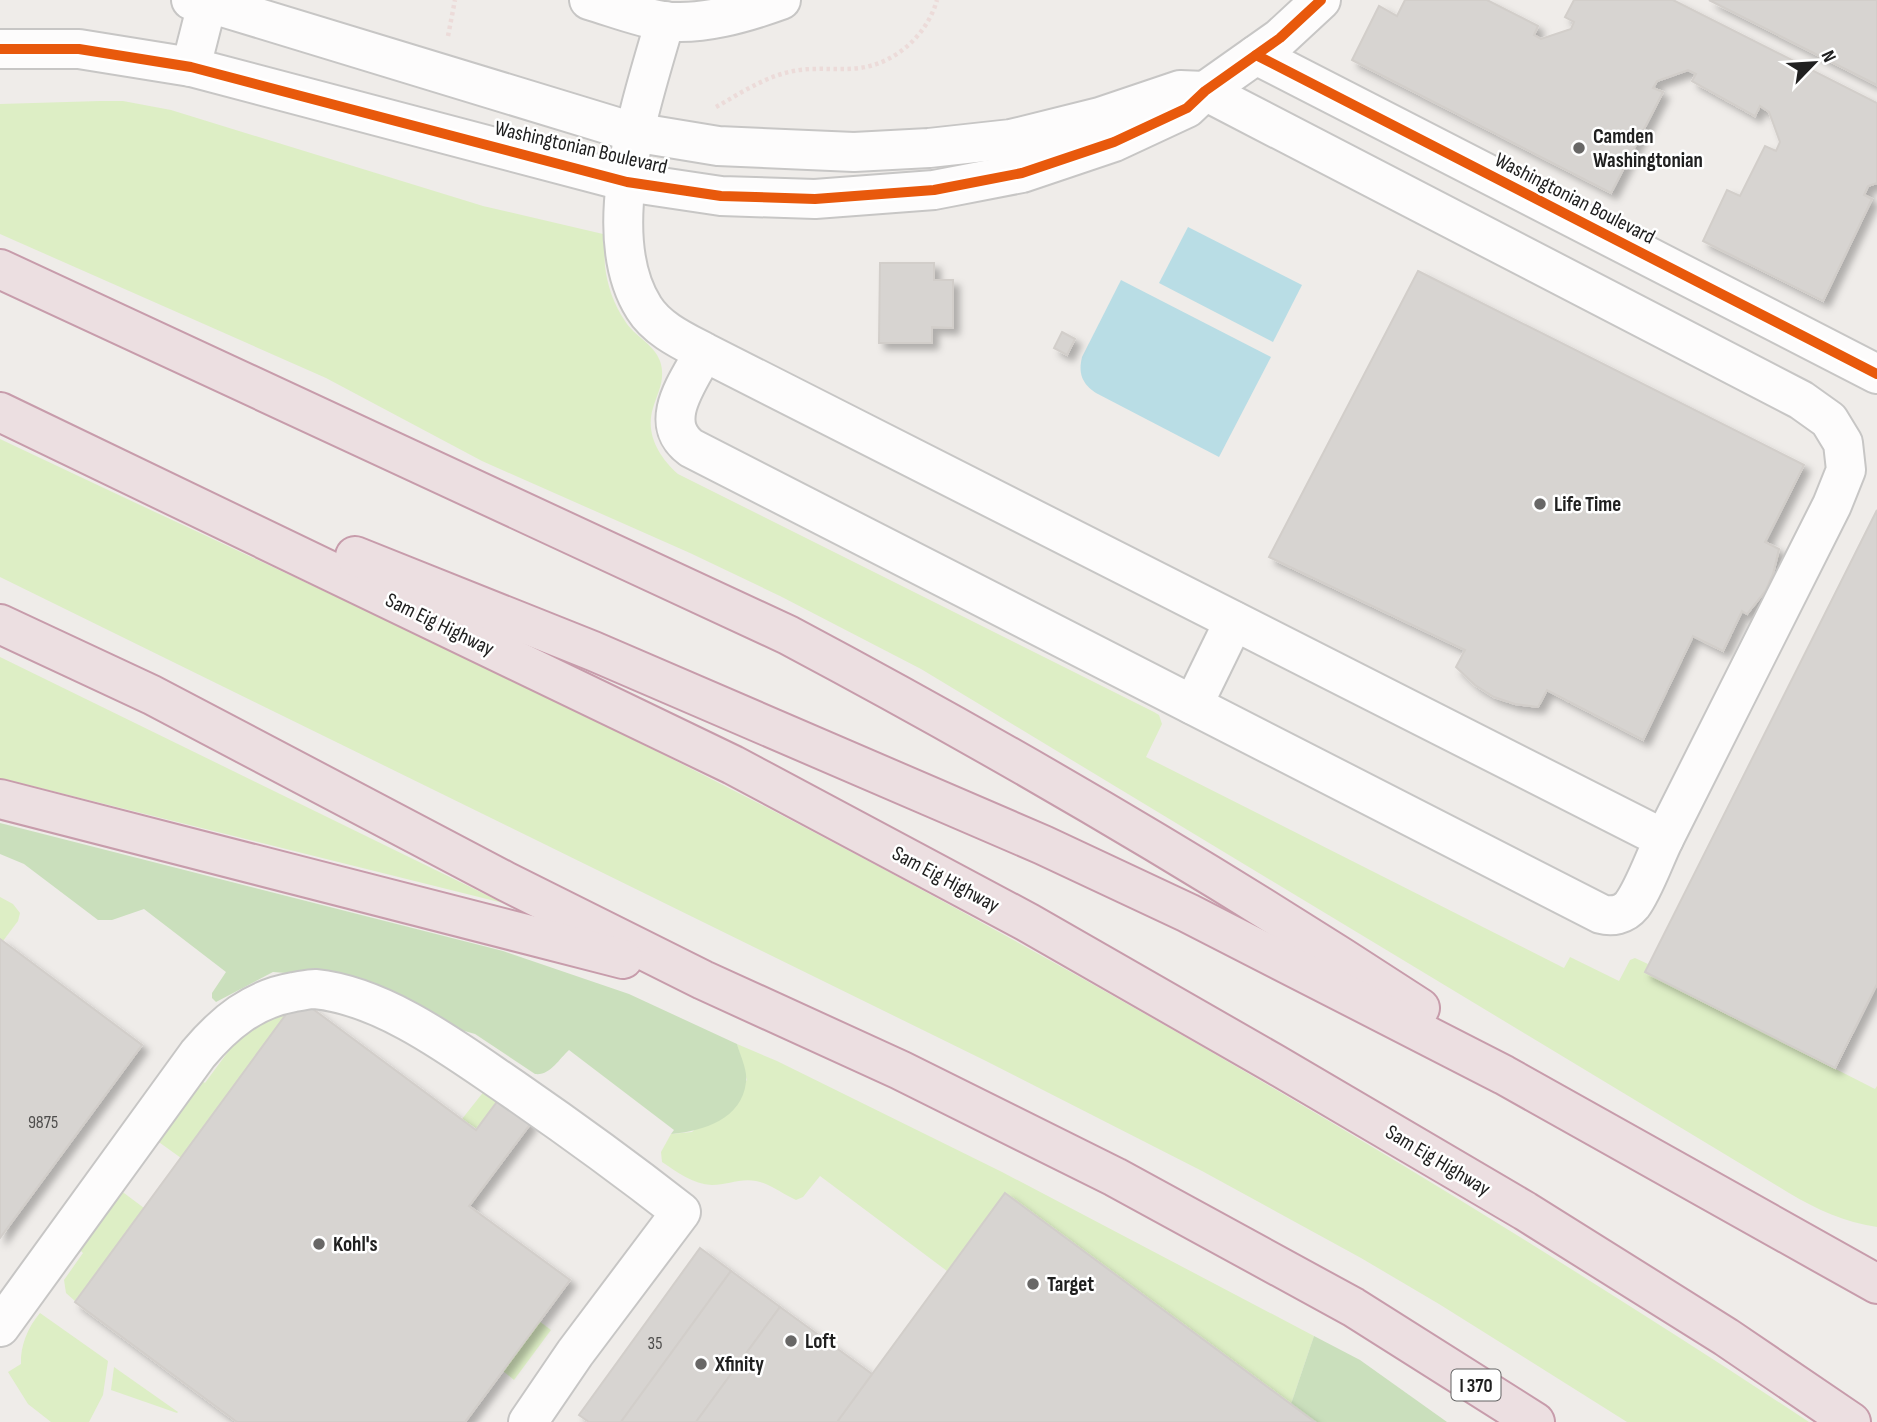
<svg xmlns="http://www.w3.org/2000/svg" width="1877" height="1422" font-family="'Sofia Sans Condensed',sans-serif">
<style>
.grass{fill:#ddeec5}
.forest{fill:#cadfbc}
.water{fill:#b9dde5}
.building{fill:#d7d4d1;stroke:#d2ceca;stroke-width:2;filter:url(#shadow)}
.lines{fill:none;stroke-linecap:round;stroke-linejoin:round}
.minor-casing{stroke:#c7c6c5;stroke-width:42}
.highway-casing{stroke:#c79cab;stroke-width:42}
.path{stroke:#ecdbd9;stroke-width:4.5;stroke-dasharray:3.5 3.5;stroke-linecap:butt}
.minor{stroke:#fdfcfc;stroke-width:38}
.highway{stroke:#ecdfe1;stroke-width:38}
.cycleway-casing{stroke:#fff;stroke-width:15}
.cycleway{stroke:#e8590c;stroke-width:10}
.poi-dot{fill:#686766;stroke:#fff;stroke-width:2.5}
.labels{text-anchor:middle;stroke-width:5;stroke-linejoin:round;paint-order:stroke}
.number-label{font-size:18px;fill:#4e4d4c}
.shield{fill:#fff;stroke:#636363;stroke-width:2}
.shield-label{font-size:19px;font-weight:bold;fill:#202020}
.poi-label{font-size:21px;font-weight:bold;fill:#202020;stroke:#fff;text-anchor:start}
.street-label{font-size:21px;fill:#202020;stroke:#fff}
</style>
<defs>
<filter id="shadow"><feDropShadow dx="6" dy="6" stdDeviation="3.5" flood-color="#0004"/></filter>
</defs>
<rect width="100%" height="100%" fill="#efece9"/>
<!-- grass -->
<g class="grass">
<path d="M100 101H123L171 110 483 206 603 234C606 244 604 255 605 266 607 285 614 305 625 321 634 336 654 344 660 361 666 379 658 392 653 408 645 434 659 457 678 474L1154 712 1159 715 1162 724 1146 757 1564 968 1570 957 1619 981 1630 960 1635 958 1648 964 1645 972 1875 1089 1877 1086V1227C1844 1222 1818 1210 1789 1193L921 669 780 596 690 553 482 461 326 378 0 234V104Z"/>
<path d="M0 439C252 559 508 673 756 802 1116 989 1471 1199 1809 1422H1627L1439 1304 1361 1258 1202 1171 986 1061 0 577Z"/>
<path d="M0 657 503 903 0 778Z"/>
<path d="M0 897 13 904 20 913 18 921 3 941 0 939Z"/>
<path d="M298 998 181 1158 156 1140 199 1079 205 1083 261 1007Z"/>
<path d="M737 1044 777 1061 1002 1172 1314 1336 1291 1404 1005 1193 947 1271 820 1176 803 1197 796 1200C782 1194 771 1184 756 1181 740 1178 727 1185 712 1185 693 1184 677 1172 662 1162L661 1152 671 1134 692 1132 747 1080Z"/>
<path d="M485 1090 623 1189H617L498 1099 477 1129 462 1119Z"/>
<path d="M120 1190 144 1208 75 1301 66 1293 64 1280 83 1253 78 1248Z"/>
<path d="M40 1313 108 1361 103 1395 89 1422H51L28 1404 8 1372 21 1364C20 1346 28 1327 40 1313Z"/>
<path d="M539 1321 551 1330 514 1380 503 1371Z"/>
<path d="M114 1367 178 1412 177 1413 111 1390Z"/>
</g>
<!-- forest -->
<g class="forest">
<path d="M0 823 503 951 629 994 737 1044C740 1055 748 1071 746 1082 742 1119 704 1131 671 1134L674 1130 569 1050C559 1059 550 1076 535 1074L475 1034 426 1020 312 975 273 972 216 1002 212 998V993L226 972 144 909 112 920H98L24 864 0 854Z"/>
<path d="M1314 1336 1360 1360 1447 1422H1316L1291 1404Z"/>
</g>
<!-- water -->
<g class="water">
<path d="M1188 227 1302 285 1273 342 1159 283Z"/>
<path d="M1121 280 1271 357 1219 457 1096 393C1082 384 1078 373 1082 357Z"/>
</g>
<!-- building -->
<g class="building">
<path d="M1405 0H1487L1538 26 1534 35 1541 39 1571 29 1574 22 1565 17 1574 0H1673L1877 103V183L1868 186 1864 195 1872 199 1823 301 1703 241 1727 190 1740 196 1765 146 1776 151 1780 142 1769 112 1760 106 1755 116 1692 81 1696 74 1688 70 1657 81 1653 88 1663 92 1611 193 1352 60 1379 6 1397 16Z"/>
<path d="M1709 0H1877V85Z"/>
<path d="M880 263H934V280H953V328L932 327V343H879Z"/>
<path d="M1418 271 1804 465 1765 542 1779 549 1773 574 1766 590 1747 614 1742 611 1723 651 1693 636 1643 740 1547 690 1538 707 1515 704 1494 697 1475 685 1456 667 1465 650 1269 557Z"/>
<path d="M1062 332 1075 339 1067 355 1054 348Z"/>
<path d="M1877 510V984L1835 1068 1645 972Z"/>
<path d="M0 939 142 1045 0 1238Z"/>
<path d="M298 998 476 1130 499 1099 531 1123 469 1206 570 1280 465 1422H237L75 1302Z"/>
<path d="M1005 1193 1315 1422H837Z"/>
<path d="M700 1248 731 1271 621 1422H589L579 1415Z"/>
<path d="M731 1271 780 1307 696 1422H621Z"/>
<path d="M780 1307 872 1374 837 1422H696Z"/>
</g>
<g class="lines">
<!-- minor casing -->
<g class="minor-casing">
<g id="minor">
<path d="M191 0 219 6 633 132 718 146 854 152 929 148 1011 139 1100 117 1180 90 1205 91 1801 400 1829 420 1843 443 1846 470 1832 505 1664 839"/>
<path d="M589 0C613 7 638 17 663 21 701 26 745 13 781 0"/>
<path d="M665 21C643 99 596 233 644 308 657 329 683 341 704 352L1664 839C1655 857 1644 889 1632 905 1624 915 1612 917 1601 914L691 448C656 422 689 381 704 352"/>
<path d="M0 49H79L191 67 627 182 721 196 815 199 934 190 1022 173 1114 142 1187 108 1205 91 1280 38 1321 0"/>
<path d="M1256 55 1877 374"/>
<path d="M191 67 208 0"/>
<path d="M1193 705 1234 621"/>
<path d="M0 1327 198 1054C224 1023 253 999 294 992 301 991 309 989 315 989 385 996 457 1051 513 1089 571 1129 626 1169 681 1212L575 1353 528 1422"/>
</g>
</g>
<!-- highway casing -->
<g class="highway-casing">
<g id="highway">
<path d="M0 269 788 635C1004 750 1216 874 1420 1008"/>
<path d="M0 412 733 765 1027 922 1273 1063 1525 1211 1726 1337 1851 1422"/>
<path d="M355 556 593 651 1043 845 1188 913 1504 1075 1877 1284"/>
<path d="M0 624 152 695 505 881 703 980 900 1070 1115 1177 1353 1307 1535 1422"/>
<path d="M0 799 623 959"/>
</g>
</g>
<!-- path -->
<g class="path">
<path d="M448 36 455 0"/>
<path d="M716 107C739 94 763 78 789 72 813 66 836 71 860 68 896 63 927 35 937 0"/>
</g>
<!-- minor -->
<use href="#minor" class="minor"/>
<!-- highway -->
<use href="#highway" class="highway"/>
<!-- cycleway casing -->
<g class="cycleway-casing">
<g id="cycleway">
<path d="M0 49H79L191 67 627 182 721 196 815 199 934 190 1022 173 1114 142 1187 108 1205 91 1280 38 1321 0"/>
<path d="M1256 55 1877 374"/>
</g>
</g>
<!-- cycleway -->
<use href="#cycleway" class="cycleway"/>
</g>
<!-- markers -->
<g class="poi-dot">
<circle cx="1579" cy="148" r="7"/>
<circle cx="1540" cy="504" r="7"/>
<circle cx="319" cy="1244" r="7"/>
<circle cx="1033" cy="1284" r="7"/>
<circle cx="791" cy="1341" r="7"/>
<circle cx="701" cy="1364" r="7"/>
</g>
<g class="labels">
<!-- number labels -->
<g class="number-label">
<text x="43" y="1128">9875</text>
<text x="655" y="1349">35</text>
</g>
<!-- shield labels -->
<rect class="shield" x="1451.5" y="1369.5" width="49" height="31" rx="5"/>
<g class="shield-label">
<text x="1476" y="1392">I 370</text>
</g>
<!-- poi labels -->
<g class="poi-label">
<text x="1593" y="143">Camden<tspan x="1593" dy="24">Washingtonian</tspan></text>
<text x="1554" y="511">Life Time</text>
<text x="333" y="1251">Kohl's</text>
<text x="1047" y="1291">Target</text>
<text x="805" y="1348">Loft</text>
<text x="715" y="1371">Xfinity</text>
</g>
<!-- street labels -->
<g class="street-label">
<text transform="translate(581 147) rotate(13)" y="7">Washingtonian Boulevard</text>
<text transform="translate(1575 198) rotate(27)" y="7">Washingtonian Boulevard</text>
<text transform="translate(440 624) rotate(26)" y="7">Sam Eig Highway</text>
<text transform="translate(946 879) rotate(28)" y="7">Sam Eig Highway</text>
<text transform="translate(1438 1160) rotate(31)" y="7">Sam Eig Highway</text>
</g>
</g>
<!-- north arrow -->
<g transform="translate(1814 63) rotate(65)" stroke="#ffffff" stroke-width="5" paint-order="stroke">
<path d="M0-5L12 26L0 18L-12 26Z" fill="#202020"/>
<text y="-10" font-size="19" font-weight="bold" text-anchor="middle" fill="#202020">N</text>
</g>
</svg>
